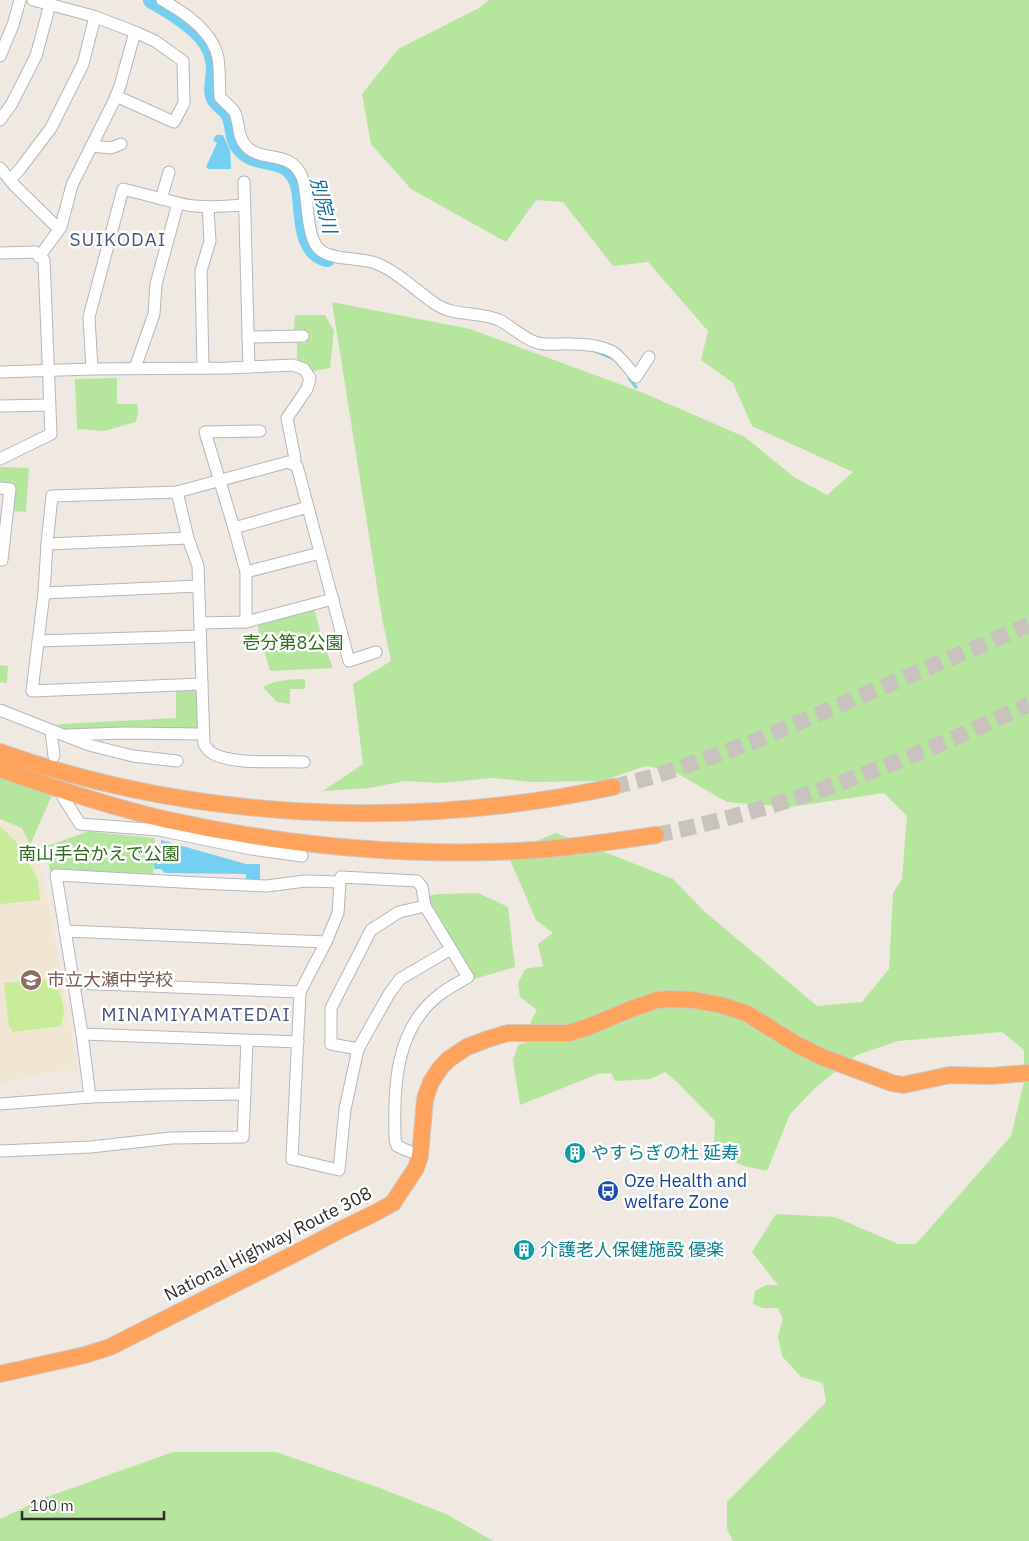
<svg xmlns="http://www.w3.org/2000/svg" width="1029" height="1541" font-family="'IBM Plex Sans','Noto Sans JP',sans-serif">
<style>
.education{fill:#f0e6d1}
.green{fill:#b6e59e}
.pitch{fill:#c9ec9a}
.water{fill:#75cff0}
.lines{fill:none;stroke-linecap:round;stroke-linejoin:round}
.stream{stroke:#75cff0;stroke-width:3}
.river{stroke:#75cff0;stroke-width:18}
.highway-tunnel{stroke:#c8c4bd;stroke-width:16;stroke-dasharray:16 8;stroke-linecap:butt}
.minor-casing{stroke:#b4b7c1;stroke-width:13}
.highway-casing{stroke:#c9c9c9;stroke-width:18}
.minor{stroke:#fff;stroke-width:11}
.highway{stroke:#ffa35c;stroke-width:16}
.labels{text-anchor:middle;stroke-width:5;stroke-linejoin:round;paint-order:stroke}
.park-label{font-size:18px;fill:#2c6e1b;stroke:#fff}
.education-label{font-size:18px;fill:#785e54;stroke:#fff;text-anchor:start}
.culture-label{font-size:18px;fill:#0d838f;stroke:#fff;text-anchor:start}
.transit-label{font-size:18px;fill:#164399;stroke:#fff;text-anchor:start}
.street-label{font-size:18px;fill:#2e2e2e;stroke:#fff}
.water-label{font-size:19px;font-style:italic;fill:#0d6fa3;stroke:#fff}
.neighbourhood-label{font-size:19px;letter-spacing:1px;fill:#4d5680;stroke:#fff}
</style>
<rect width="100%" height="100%" fill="#efe9e1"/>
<!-- education -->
<path class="education" d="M0 819 22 828 41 867 78 1069 36 1074 0 1085Z"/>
<!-- green -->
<g class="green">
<path d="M489 0H1029V1541H733L727 1529V1502L826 1402 823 1383 801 1377 782 1356 778 1336 783 1319 778 1308H763L753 1304 755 1291 766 1285H778L752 1252 776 1214 835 1217 898 1244H916L1011 1136 1024 1082V1050L1002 1032 898 1041 857 1055 817 1086 790 1114 767 1171C743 1166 732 1164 714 1146L715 1121 676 1081 665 1072 650 1079 615 1081 611 1073 598 1074 520 1105 513 1060 518 1045 531 1041H551L538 1027 530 1023 537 1010 520 997 518 983 525 969 543 966 538 944 553 933 536 920 507 853 556 833 673 879 704 911 817 1006 862 1002 889 969 893 893 902 879 907 816 884 793 790 807 727 802 673 771 646 766 602 781 531 782 493 778 440 783 404 781 370 788 323 791 363 764 353 684 391 661 382 618 332 302 470 329 641 392 745 437 794 477 827 495 853 472 752 426 733 383 701 360 708 331 648 262 613 266 563 202 536 200 506 242 411 189 371 144 362 94 398 49 479 8Z"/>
<path d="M295 315H325L334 331 330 368 313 371 304 363 297 361V342L306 343V331L294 330Z"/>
<path d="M117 378V404H137L138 413 136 422 104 431 77 429 75 379Z"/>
<path d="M0 467 29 468 26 512 12 511 0 484Z"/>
<path d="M314 609 324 645 333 668 270 671 257 624Z"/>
<path d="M0 665 8 666 7 683 0 682Z"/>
<path d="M305 679V689H290V704L277 702 263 687C276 679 290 680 305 679Z"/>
<path d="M176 690H194L198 694 200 725 197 730H65L55 725 62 724 176 718Z"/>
<path d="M0 777 53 793 30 845 22 828 0 819Z"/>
<path d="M92 830 93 832 155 838 153 877 51 873 44 847Z"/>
<path d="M478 893 508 907 515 967 474 979 427 896 438 894Z"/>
<path d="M173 1452H276L380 1488 448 1515 493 1541H0V1519L47 1497Z"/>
</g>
<!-- pitch -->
<g class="pitch">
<path d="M0 826 22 848 38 881 40 900 0 904Z"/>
<path d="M57 979 64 1011 61 1026 13 1032 9 1026 4 983Z"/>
</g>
<!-- water -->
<g class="water">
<path d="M216 135H223L230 150 231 169H208L206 167 217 143 213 140Z"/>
<path d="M161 840 246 864H260V880L246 879V874L165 873 161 869H154V845L161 846Z"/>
</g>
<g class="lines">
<!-- stream -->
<g class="stream">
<path d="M595 351 614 359"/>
<path d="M629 378 636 387"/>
</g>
<!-- river -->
<path class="river" d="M152 0C170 10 201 28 210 48 213 52 214 61 215 66 216 74 211 89 214 96 217 104 225 107 229 113 235 123 232 136 239 146 255 170 289 150 299 185 305 208 298 251 327 258"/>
<!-- highway-tunnel -->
<g class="highway-tunnel">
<path d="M613 787 656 776 750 743 1029 625"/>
<path d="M656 835C786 808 909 761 1029 704"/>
</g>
<!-- minor casing -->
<g class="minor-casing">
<g id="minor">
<path d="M33 0 93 16 135 32 155 41 183 61 184 103 174 122 116 96"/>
<path d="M162 0C184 12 213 31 218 58 220 70 219 85 220 97 224 102 233 108 235 113 240 126 237 138 248 148 263 162 291 150 302 177 309 195 305 238 320 250 334 261 362 257 378 264 401 274 417 292 437 305 456 317 479 311 499 320 513 327 523 339 538 343 550 346 561 343 572 344 584 344 602 346 613 352 622 358 629 369 636 377L649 357"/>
<path d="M0 56 13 25 20 0"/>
<path d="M0 120 11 105 36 56 50 4"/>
<path d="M91 146 111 148 121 144"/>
<path d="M0 168 15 186 59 229"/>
<path d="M10 180 20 169 51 128 83 64 95 17"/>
<path d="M244 182 249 367"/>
<path d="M161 199 169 172"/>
<path d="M178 203C199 209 223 206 244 205"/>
<path d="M0 253 35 252 44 260 51 434 0 459"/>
<path d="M39 257 61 227 72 185 114 101 120 86 135 32"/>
<path d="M248 337 303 336"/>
<path d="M203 368 201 271 210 241 208 207"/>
<path d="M92 369 89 317 123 189 178 203 156 284 154 314 135 368"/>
<path d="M0 372 92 369 228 368 293 365 304 369 310 378 307 389 287 418 295 459 293 464"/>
<path d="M0 406 49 405"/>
<path d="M0 488 10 489 2 560H0"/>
<path d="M177 492 188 538 198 566 204 744C206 747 208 751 212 753 231 765 280 761 304 762"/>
<path d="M234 528 308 507"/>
<path d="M47 544 188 538"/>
<path d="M246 572 320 553"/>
<path d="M44 593 198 586"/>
<path d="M246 622V572L234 528 205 432 260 431"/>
<path d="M201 623 246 622 333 599"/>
<path d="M38 641 200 636"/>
<path d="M202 684 32 691 44 593 47 544 52 496 177 492 288 462 297 466 349 661 376 652"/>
<path d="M0 710 89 745 133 756 177 761"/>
<path d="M51 731 54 756"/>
<path d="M67 735 124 733 203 734"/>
<path d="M63 797 80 824 159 830 251 849 302 856"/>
<path d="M340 882 341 877 417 881 422 887 425 906"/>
<path d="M65 931 326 942"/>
<path d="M73 983 300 992"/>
<path d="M82 1034 298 1042"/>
<path d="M358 1049 331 1044V1008L371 930 399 912 425 906 468 977C458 983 448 988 439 995 394 1030 394 1088 395 1139L397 1146 420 1156"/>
<path d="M90 1097 82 1034 56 875 199 883 267 886 305 881 340 882 338 913 326 942 300 992 292 1159 339 1170 345 1109 358 1049 389 994 400 979 451 949"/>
<path d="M0 1104 90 1097 157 1095 245 1094"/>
<path d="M0 1151 91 1147 171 1138 243 1137 247 1041"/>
</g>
</g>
<!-- highway casing -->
<g class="highway-casing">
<g id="highway">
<path d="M0 752C194 821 412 830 613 787"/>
<path d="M0 769C54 788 108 806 163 819 285 846 411 858 536 850 576 847 616 841 656 835"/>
<path d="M0 1374 85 1355 110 1347 304 1249 340 1230 375 1213 393 1203 416 1168 420 1156 425 1099 431 1082 441 1067 449 1059 467 1047 488 1039 508 1033H569L588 1027 634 1008 657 1000 668 999 694 1000 721 1005 746 1013 796 1044 822 1057 892 1083 903 1085 950 1075 990 1076 1029 1073"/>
</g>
</g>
<!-- minor -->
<use href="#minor" class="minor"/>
<!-- highway -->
<use href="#highway" class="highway"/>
</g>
<!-- icons -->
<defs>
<g id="school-disc" transform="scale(1.125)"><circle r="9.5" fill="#8d6e63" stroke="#fff"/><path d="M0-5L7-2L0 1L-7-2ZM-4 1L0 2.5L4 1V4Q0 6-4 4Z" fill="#fff"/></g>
<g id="building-disc" transform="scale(1.125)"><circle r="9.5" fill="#0f9aa8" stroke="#fff"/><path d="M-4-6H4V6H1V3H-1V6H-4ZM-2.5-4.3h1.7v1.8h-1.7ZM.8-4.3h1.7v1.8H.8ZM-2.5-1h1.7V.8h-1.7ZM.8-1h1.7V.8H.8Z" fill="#fff"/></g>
<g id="bus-disc" transform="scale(1.125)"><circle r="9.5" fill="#1a4fb4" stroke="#fff"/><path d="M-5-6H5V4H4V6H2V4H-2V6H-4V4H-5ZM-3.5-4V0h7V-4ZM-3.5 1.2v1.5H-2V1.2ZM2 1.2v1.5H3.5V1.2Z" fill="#fff"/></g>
</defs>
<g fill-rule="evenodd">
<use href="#school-disc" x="31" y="980"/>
<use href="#building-disc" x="575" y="1153"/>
<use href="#bus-disc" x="608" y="1191"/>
<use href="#building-disc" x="524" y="1250"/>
</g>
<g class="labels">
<!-- park labels -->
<g class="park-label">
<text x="293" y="649">壱分第8公園</text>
<text x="99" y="860">南山手台かえで公園</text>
</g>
<!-- education labels -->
<g class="education-label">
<text x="47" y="986">市立大瀬中学校</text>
</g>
<!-- culture labels -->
<g class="culture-label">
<text x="591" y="1159">やすらぎの杜 延寿</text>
<text x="540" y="1256">介護老人保健施設 優楽</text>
</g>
<!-- transit labels -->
<g class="transit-label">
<text x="624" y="1187">Oze Health and<tspan x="624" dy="21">welfare Zone</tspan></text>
</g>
<!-- street labels -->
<g class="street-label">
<text transform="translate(268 1244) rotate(-27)" y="6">National Highway Route 308</text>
</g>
<!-- water labels -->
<g class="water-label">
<text transform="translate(324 205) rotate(76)" y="7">別院川</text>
</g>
<!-- neighbourhood labels -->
<g class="neighbourhood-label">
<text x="118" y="246">SUIKODAI</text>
<text x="196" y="1021">MINAMIYAMATEDAI</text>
</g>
</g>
<!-- scale -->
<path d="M22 1511v8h142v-8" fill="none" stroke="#2e2e2e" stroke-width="2.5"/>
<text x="30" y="1511" font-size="15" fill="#2e2e2e" stroke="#ffffff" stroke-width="4" paint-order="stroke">100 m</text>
</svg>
